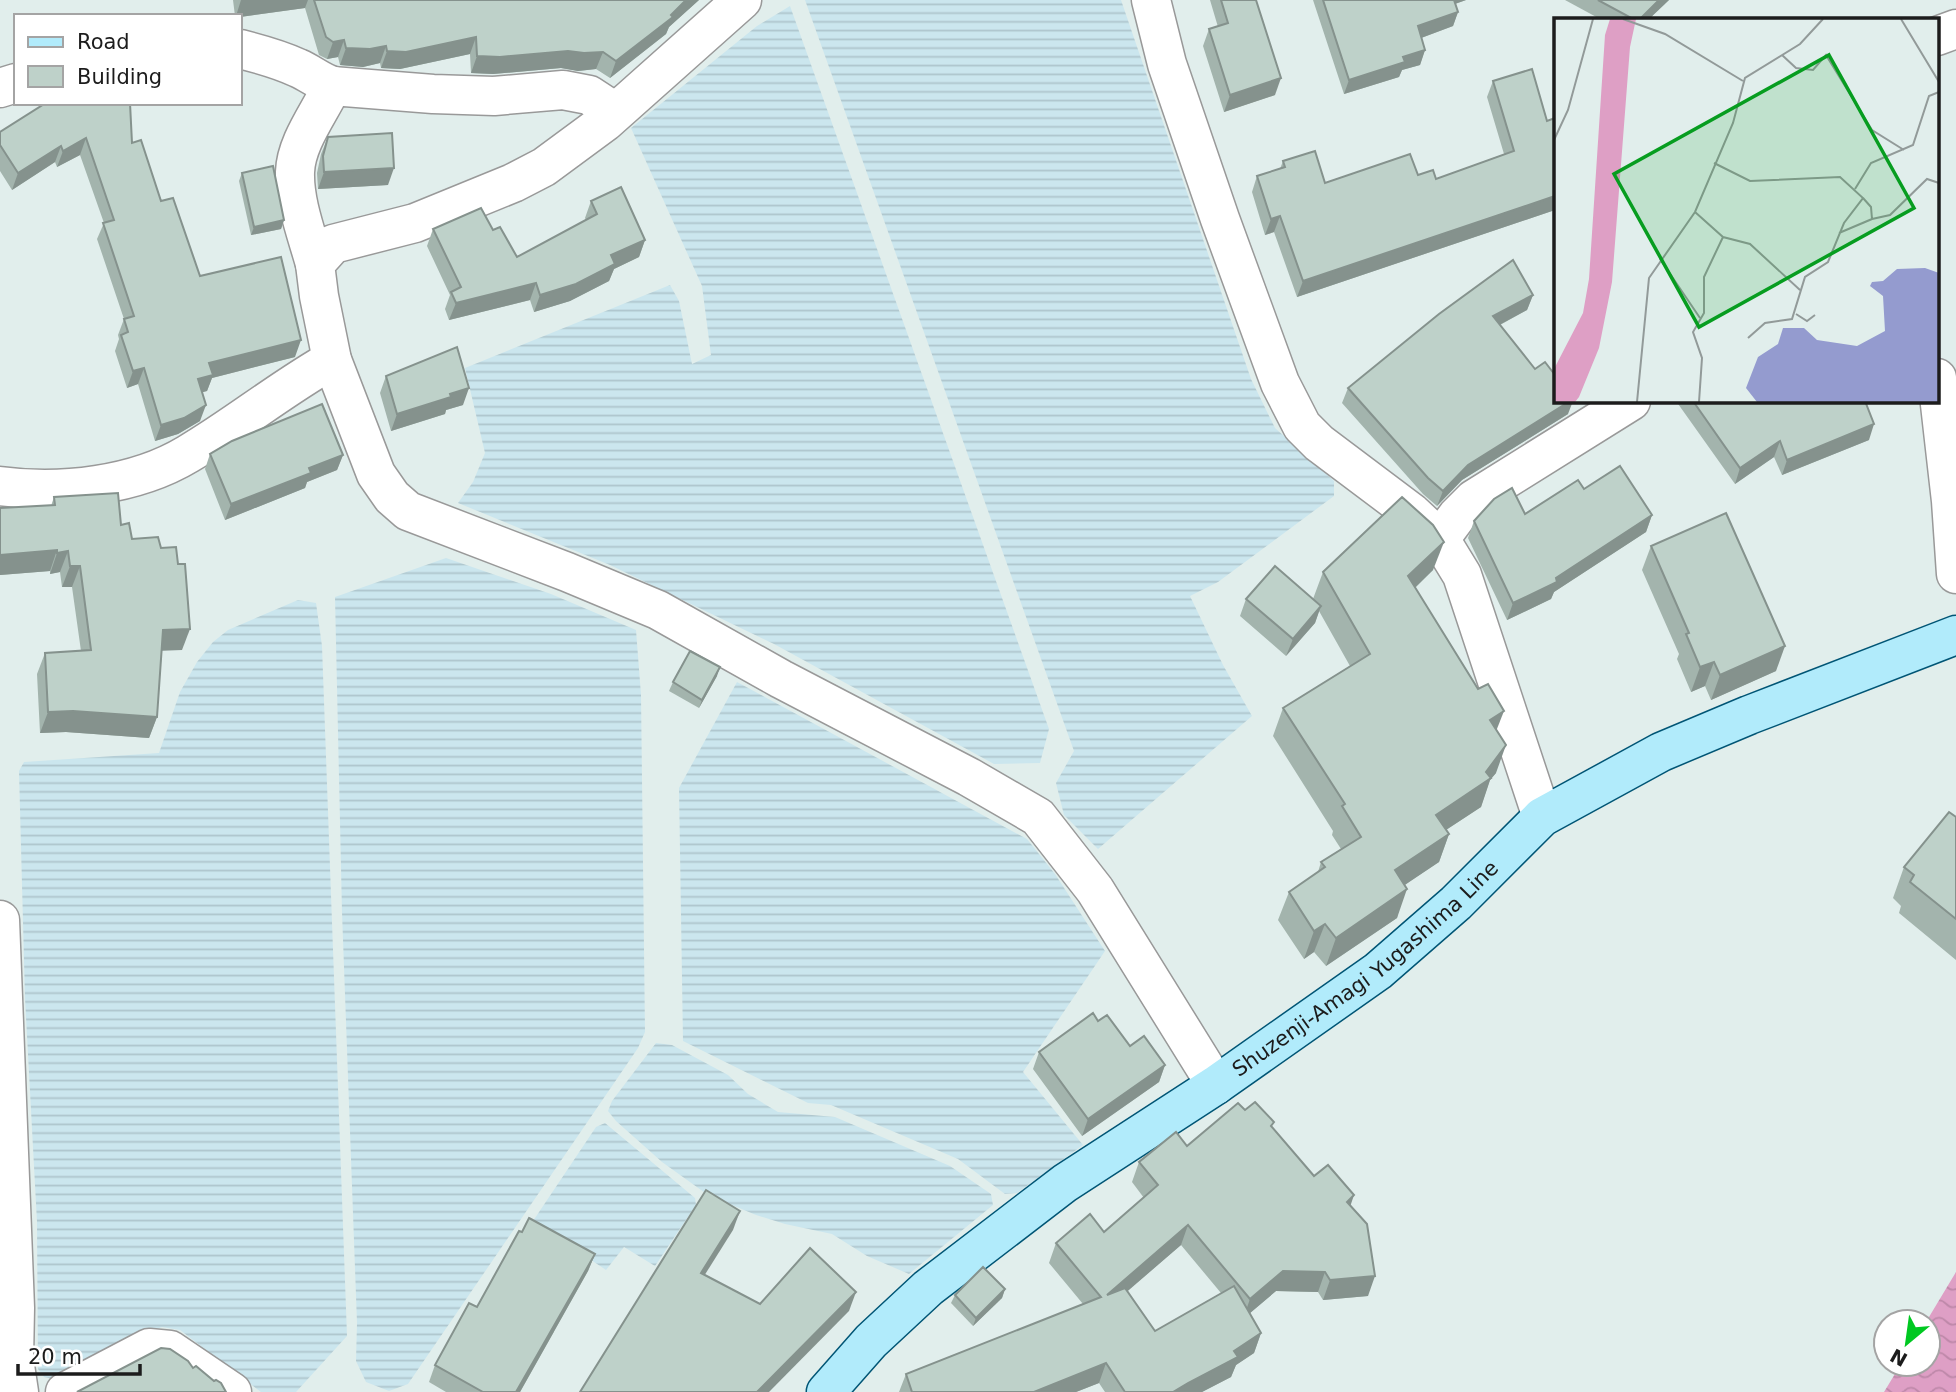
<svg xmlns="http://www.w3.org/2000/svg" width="1956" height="1392" font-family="'DejaVu Sans',sans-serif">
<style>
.farmland{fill:url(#farmland-rules)}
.water{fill:url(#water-waves)}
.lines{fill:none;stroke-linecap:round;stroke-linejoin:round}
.minor-casing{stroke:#999;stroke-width:41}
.secondary-casing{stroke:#015575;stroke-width:41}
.minor{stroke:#fff;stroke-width:38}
.secondary{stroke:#b1ebfb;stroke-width:38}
.wall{fill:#a3b4ad;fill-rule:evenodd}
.shaded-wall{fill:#85928d}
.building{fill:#bed1c9;stroke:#85928d;stroke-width:2}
.labels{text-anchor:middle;stroke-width:6;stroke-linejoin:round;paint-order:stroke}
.street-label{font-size:21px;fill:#1c1c1c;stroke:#fff}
.inset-road{fill:none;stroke:#929a99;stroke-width:2}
.view{fill:#079d20;fill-opacity:0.15;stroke:#079d20;stroke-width:3.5}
.inset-edge{fill:none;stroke:#1c1c1c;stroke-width:3.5}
</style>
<defs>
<pattern id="farmland-rules" width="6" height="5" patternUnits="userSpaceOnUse" patternTransform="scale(1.75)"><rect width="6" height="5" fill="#cbe6ee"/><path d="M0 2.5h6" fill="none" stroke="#aec5cc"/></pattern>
<pattern id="water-waves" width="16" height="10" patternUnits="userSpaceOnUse" patternTransform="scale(1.75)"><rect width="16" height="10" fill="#de9fc5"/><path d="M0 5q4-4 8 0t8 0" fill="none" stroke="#be88a9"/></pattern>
</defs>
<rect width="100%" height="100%" fill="#e1eeec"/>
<!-- farmland -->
<g class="farmland">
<path d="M805 0H1121L1251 379 1275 428 1334 481V496L1218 582 1190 596 1223 665 1252 716 1098 849 1064 815 1056 783 1074 751Z"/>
<path d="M790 6 1049 729 1040 763 994 764 774 644 610 565 458 503 473 482 485 453 465 368 670 285 679 301 692 364 711 355 702 286 631 128 757 26Z"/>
<path d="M446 558 551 594 636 630 641 695 645 1032 638 1048 408 1384 389 1391 366 1382 356 1361 357 1323 342 912 335 597Z"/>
<path d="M298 600 316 603 322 646 347 1336 296 1392H261L180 1330 162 1327 111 1346 54 1379 44 1377 38 1369 37 1222 25 998 19 771 24 762 159 753 180 692 197 662 213 642 228 630Z"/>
<path d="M737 682 1027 839 1055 874 1105 951 1023 1072 1083 1145 1017 1193 1005 1194 958 1159 831 1105 808 1103 683 1041 679 788Z"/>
<path d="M656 1043 672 1045 728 1075 748 1094 778 1112 835 1117 950 1166 991 1194 993 1205 909 1274 867 1256 832 1234 785 1224 756 1215 708 1195 662 1162 616 1121 608 1111 612 1101Z"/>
<path d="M605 1123 695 1198 696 1205 655 1266 624 1247 606 1270 533 1221 596 1127Z"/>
</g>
<!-- water -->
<path class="water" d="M1956 1272V1392H1884L1901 1364H1928V1322H1926Z"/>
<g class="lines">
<!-- minor casing -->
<g class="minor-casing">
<g id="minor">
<path d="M742 0 605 122 544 167 513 183 415 223 333 244 315 264 319 296 332 360 376 474 392 497 408 511 567 572 658 610 781 679 969 777 1038 817 1095 890 1216 1085"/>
<path d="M1151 0 1167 64 1220 219 1280 383 1302 426 1319 443 1412 513 1440 539 1462 575 1542 817"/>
<path d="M1937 36 1956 29"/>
<path d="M240 49C260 54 279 59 298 68 310 73 320 82 333 86"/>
<path d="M0 88 16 83"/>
<path d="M315 264C307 235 294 202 295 172 296 142 320 112 332 86L433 94 494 96 563 90 589 95 615 112"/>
<path d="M1937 378 1951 501 1956 574"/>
<path d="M0 486C60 494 135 486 188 454 237 425 282 388 332 360"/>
<path d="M1440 539 1457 516 1474 499 1631 401"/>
<path d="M0 920 15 1308 14 1359 19 1392"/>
<path d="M65 1392 149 1348 170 1350 232 1392"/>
</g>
</g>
<!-- secondary casing -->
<g class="secondary-casing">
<g id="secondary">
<path id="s1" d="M826 1392 871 1341 928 1288 1065 1183 1216 1085 1378 971 1456 903 1542 817 1661 752 1749 715 1956 635"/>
</g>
</g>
<!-- minor -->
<use href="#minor" class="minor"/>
<!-- secondary -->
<use href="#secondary" class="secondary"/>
</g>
<!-- wall -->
<g class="wall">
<path d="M233 0H699L669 27 666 34 610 78 596 69 578 71 561 68 493 74 471 73 470 54 400 69 381 68 380 63 363 67 340 65 338 57 327 59 319 55 305 8 240 17V16H235Z"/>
<path d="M1210 0H1255L1275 95 1224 112 1203 46 1209 29 1218 27Z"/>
<path d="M1313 0H1466L1455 4 1458 12 1453 26 1421 38 1425 50 1420 65 1402 70 1399 77 1344 94Z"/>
<path d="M1565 0H1669L1649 19H1600Z"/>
<path d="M1493 81 1547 121 1555 118V210L1297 297 1274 232 1265 235 1252 192 1257 176 1280 169 1283 161 1325 183 1418 175 1436 179 1504 154 1487 97Z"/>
<path d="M43 103H130L132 143 200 276 295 357 212 378 207 391 202 392 200 421 178 434 155 441 138 384 127 388 115 351 119 339 118 335 124 319 97 239 104 223 80 155 57 167 55 162 12 190 0 171V132L42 106Z"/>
<path d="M328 137 388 185 318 189 317 173 321 154Z"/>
<path d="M242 173 284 220 281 229 251 235 239 181Z"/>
<path d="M591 201 645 240 639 257 614 269 609 281 570 301 534 312 530 300 449 320 445 309 450 295 427 246 433 229 493 230 517 257 586 220 585 218Z"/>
<path d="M1533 295 1527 310 1500 325 1568 414 1462 480 1437 506 1423 494 1342 403 1348 388Z"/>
<path d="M386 376 463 405 446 410 445 414 391 431 380 393Z"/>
<path d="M1676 401H1865L1869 440 1782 475 1774 457 1735 484Z"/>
<path d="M210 454 343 455 337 470 307 482 305 488 225 520 205 469Z"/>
<path d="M1584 489 1652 515 1646 532 1554 592 1551 599 1507 620 1468 538 1474 521 1525 514Z"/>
<path d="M54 497 121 525 132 539 182 650H162L157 717 149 738 66 732 40 733 37 674 45 653 81 651 72 587H62L60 572 50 574V571L0 575V508L51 506Z"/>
<path d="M1651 546 1776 671 1711 700 1705 686 1691 692 1677 659 1679 654 1642 570Z"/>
<path d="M1433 570 1415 588 1497 730 1496 773 1490 780 1481 807 1446 830 1449 834 1439 862 1404 885 1397 918 1326 966 1314 952 1304 959 1278 920 1289 892 1318 872 1321 862 1341 849 1332 835 1333 831 1273 736 1283 708 1350 666 1319 611 1315 623 1286 656 1240 616 1246 599H1313L1323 572Z"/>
<path d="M717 676 699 708 669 691 673 682Z"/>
<path d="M1956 817V960L1899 913 1901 906 1893 898 1904 867Z"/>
<path d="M1098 1021 1130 1046 1165 1065 1159 1082 1082 1136 1033 1069 1039 1052Z"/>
<path d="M1245 1110 1273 1128 1314 1176 1350 1206 1368 1296 1323 1300 1318 1292 1276 1291 1250 1313 1261 1333 1254 1353 1236 1365 1231 1377 1202 1392H1105L1099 1383 1076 1392H899L906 1374 1083 1304 1049 1263 1056 1243 1104 1232 1144 1198 1132 1182 1139 1162 1187 1146ZM1181 1245 1221 1293 1155 1331 1127 1291Z"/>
<path d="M595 1254 588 1271 520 1392H446L429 1382 435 1365 477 1307Z"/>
<path d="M1005 1289 1002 1298 973 1326 951 1303 955 1295Z"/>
</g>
<!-- shaded-wall -->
<g class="shaded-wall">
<path d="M241 0H308L305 8 240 17V16H236Z"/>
<path d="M686 0H699L669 27 666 34 610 78 616 61Z"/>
<path d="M1448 0H1466L1446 7Z"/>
<path d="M1659 0H1669L1649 19H1640Z"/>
<path d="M1458 12 1453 26 1413 41 1418 26Z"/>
<path d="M476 37 470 54 400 69 381 68 387 51Z"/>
<path d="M344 40 338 57 327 59 333 42Z"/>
<path d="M386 46 380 63 363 67 340 65 346 48Z"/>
<path d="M1425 50 1420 65 1402 70 1399 77 1344 94 1349 80 1403 57Z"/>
<path d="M568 51 603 52 596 69 578 71 561 68 493 74 471 73 477 56Z"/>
<path d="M1281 78 1275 95 1224 112 1230 95Z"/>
<path d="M86 138 80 155 57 167 63 151Z"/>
<path d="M61 146 55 162 12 190 18 173Z"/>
<path d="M394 168 388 185 318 189 324 172Z"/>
<path d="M1555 196V210L1297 297 1303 281Z"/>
<path d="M1280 216 1274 232 1265 235 1271 219Z"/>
<path d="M284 220 281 229 251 235 254 227Z"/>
<path d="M645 240 639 257 614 269 609 281 570 301 534 312 540 295 611 255Z"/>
<path d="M536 283 530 300 449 320 456 303Z"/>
<path d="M1533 295 1527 310 1488 331 1493 316Z"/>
<path d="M301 340 295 357 212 378 207 391 192 395 198 379 209 363Z"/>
<path d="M144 368 138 384 127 388 133 371Z"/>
<path d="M469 388 463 405 446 410 445 414 391 431 397 414 450 394Z"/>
<path d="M1570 401H1573L1568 414 1462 480 1437 506 1443 491 1468 465Z"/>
<path d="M206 405 200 421 178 434 155 441 161 425Z"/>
<path d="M1874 424 1869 440 1782 475 1787 460Z"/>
<path d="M1780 441 1774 457 1735 484 1740 468Z"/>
<path d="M343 455 337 470 307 482 305 488 225 520 231 504 309 468Z"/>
<path d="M1652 515 1646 532 1554 592 1551 599 1507 620 1513 603 1556 578Z"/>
<path d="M1444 542 1433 570 1397 605 1408 576Z"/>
<path d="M57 550 50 571 0 575V555Z"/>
<path d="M68 551 60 572 50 574 57 553Z"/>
<path d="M70 566H80L72 587H62Z"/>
<path d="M1321 606 1315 623 1286 656 1293 639Z"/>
<path d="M190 629 182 650 156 651 163 630Z"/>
<path d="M1785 646 1776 671 1711 700 1720 675Z"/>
<path d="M1714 662 1705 686 1691 692 1700 667Z"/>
<path d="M720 667 717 676 699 708 702 700Z"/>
<path d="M73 711 157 717 149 738 66 732 40 733 48 712Z"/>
<path d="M1504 711 1493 739 1490 720Z"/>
<path d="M1506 745 1496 773 1490 780 1481 807 1426 843 1436 815 1486 772Z"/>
<path d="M1449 834 1439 862 1384 899 1395 870Z"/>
<path d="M1407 889 1397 918 1326 966 1336 938Z"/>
<path d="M1325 924 1314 952 1304 959 1314 931Z"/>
<path d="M1165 1065 1159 1082 1082 1136 1088 1119Z"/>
<path d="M1354 1195 1347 1216V1202Z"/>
<path d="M740 1211 733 1230 694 1292 701 1273Z"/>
<path d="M1188 1225 1181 1245 1100 1315 1107 1295Z"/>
<path d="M595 1254 588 1271 520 1392H516Z"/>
<path d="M1283 1271 1325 1272 1318 1292 1276 1291 1243 1319 1250 1299Z"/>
<path d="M1375 1276 1368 1296 1323 1300 1330 1280Z"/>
<path d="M1005 1289 1002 1298 973 1326 976 1318Z"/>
<path d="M856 1292 849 1311 769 1392H757Z"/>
<path d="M1261 1333 1254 1353 1236 1365 1231 1377 1202 1392H1173Z"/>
<path d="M1106 1363 1099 1383 1076 1392H1034Z"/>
</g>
<!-- building -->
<g class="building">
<path d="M314 0H686L671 15 673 17 616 61 603 52 584 53 568 51 500 57 477 56 476 37 406 52 387 51 386 46 370 49 346 48 344 40 333 42 326 37Z"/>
<path d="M1221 0H1256L1281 78 1230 95 1209 29 1228 23Z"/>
<path d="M1323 0H1454L1458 12 1418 26 1425 50 1403 57 1405 62 1349 80Z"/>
<path d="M1598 0H1659L1640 19H1633Z"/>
<path d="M1532 69 1547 121 1555 118V196L1303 281 1280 216 1271 219 1257 176 1285 167 1283 161 1315 151 1325 183 1410 154 1418 175 1433 170 1436 179 1514 151 1493 81Z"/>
<path d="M43 103H130L132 143 141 140 161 201 173 198 200 276 281 257 301 340 209 363 213 375 198 379 206 405 184 418 161 425 144 368 133 371 121 335 128 332 124 319 134 316 103 223 114 220 86 138 63 151 61 146 18 173 0 145V132L44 104Z"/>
<path d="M392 133 394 168 324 172 323 156 328 137Z"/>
<path d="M273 166 284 220 254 227 242 173Z"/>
<path d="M621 187 645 240 611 255 615 264 576 284 540 295 536 283 456 303 451 292 461 287 433 229 481 208 493 230 500 227 517 257 597 214 591 201Z"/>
<path d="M1513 260 1533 295 1493 316 1535 369 1545 362 1555 375V401H1570L1468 465 1443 491 1428 478 1348 388 1439 314Z"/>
<path d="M457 347 469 388 450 394 451 397 397 414 386 376Z"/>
<path d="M1693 401H1865L1874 424 1787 460 1780 441 1740 468Z"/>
<path d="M322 404 343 455 309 468 311 473 231 504 210 454 232 441Z"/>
<path d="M1620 466 1652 515 1556 578 1557 582 1513 603 1474 521 1494 499 1512 488 1525 514 1578 480 1584 489Z"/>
<path d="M118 493 121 525 129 523 132 539 158 537 161 548 176 547 178 564H185L190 629 163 630 157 717 73 711 48 712 45 653 91 650 80 566H70L68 551 57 553V550L0 555V508L55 505 54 497Z"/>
<path d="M1402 497 1433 525 1444 542 1408 576 1478 689 1488 684 1504 711 1490 720 1506 745 1486 772 1491 778 1436 815 1449 834 1395 870 1407 889 1336 938 1325 924 1314 931 1289 892 1325 867 1321 862 1361 837 1342 806 1345 804 1283 708 1370 654 1323 572Z"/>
<path d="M1726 513 1785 646 1720 675 1714 662 1700 667 1686 634 1689 633 1651 546Z"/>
<path d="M1275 566 1321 606 1293 639 1246 599Z"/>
<path d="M690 651 720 667 702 700 673 682Z"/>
<path d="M1949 812 1956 817V919L1910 882 1914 875 1904 867Z"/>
<path d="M1093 1013 1098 1021 1107 1015 1130 1046 1144 1036 1165 1065 1088 1119 1039 1052Z"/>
<path d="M1255 1102 1274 1122 1271 1126 1314 1176 1328 1165 1354 1195 1347 1202 1367 1224 1375 1276 1330 1280 1325 1272 1283 1271 1250 1299 1188 1225 1107 1295 1125 1288 1155 1331 1234 1286 1261 1333 1234 1351 1238 1357 1188 1383 1173 1392H1125L1106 1363 1034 1392H912L906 1374 1101 1297 1056 1243 1090 1214 1104 1232 1158 1185 1139 1162 1176 1132 1187 1146 1238 1103 1245 1110Z"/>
<path d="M706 1190 740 1211 701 1273 760 1304 810 1248 856 1292 757 1392H580Z"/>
<path d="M529 1218 595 1254 516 1392H483L435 1365 469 1303 477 1307 519 1231 522 1232Z"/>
<path d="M983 1267 1005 1289 976 1318 955 1295Z"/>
<path d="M161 1348 170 1349 188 1361 193 1368 196 1366 214 1381 216 1380 221 1383 226 1392H77Z"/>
</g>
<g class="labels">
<!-- street labels -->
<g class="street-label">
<text dy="7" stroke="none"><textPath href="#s1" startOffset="688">Shuzenji-Amagi Yugashima Line</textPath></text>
</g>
</g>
<!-- overview -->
<g transform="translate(1554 18)">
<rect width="385" height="385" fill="#e1eeec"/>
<path d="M371 250 385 255V384H203L192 370 204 339 224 326 229 310H250L263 322 303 328 331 313 329 278 316 268 318 264 329 263 343 251Z" fill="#949bcf"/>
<path d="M56 1H82L76 29 58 264 45 330 25 379 21 384H0V351L29 295 35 261 51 17Z" fill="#de9fc5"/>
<path class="inset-road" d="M69 1 111 16 189 63M347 1 385 64M228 37 242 50 259 52 272 37 318 112 350 132M0 122 14 92 39 1M160 145 196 163 286 159 309 180 290 205 274 244 251 259 238 301 211 305 194 320M301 171 317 145 359 127 375 78 385 74M141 194 169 219 196 226 246 272M318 201 336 197 373 161 385 165M285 215 318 201 317 189 309 180M106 241 146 300M242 296 253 303 261 297M83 384 95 260 141 194 179 105 191 60 246 26 269 1M145 384 148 340 139 314 150 295V259L169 219"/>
<path class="view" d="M275 37 360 190 145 309 60 156Z"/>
<rect width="385" height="385" class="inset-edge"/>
</g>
<!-- legend -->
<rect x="14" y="14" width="228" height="91" fill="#ffffff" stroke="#a4a4a4" stroke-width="2"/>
<rect x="28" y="37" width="35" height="10" fill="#b1ebfb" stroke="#a4a4a4" stroke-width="2"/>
<text x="77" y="49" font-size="21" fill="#1c1c1c">Road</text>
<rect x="28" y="66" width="35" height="21" fill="#bed1c9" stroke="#a4a4a4" stroke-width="2"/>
<text x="77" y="84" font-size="21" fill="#1c1c1c">Building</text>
<!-- north arrow -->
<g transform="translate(1907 1343) rotate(209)"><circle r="33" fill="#ffffff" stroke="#a4a4a4" stroke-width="2"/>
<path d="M0-5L12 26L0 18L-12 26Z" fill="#00c821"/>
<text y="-10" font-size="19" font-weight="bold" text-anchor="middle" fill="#1c1c1c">N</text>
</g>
<!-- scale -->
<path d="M18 1364v10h122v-10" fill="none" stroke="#1c1c1c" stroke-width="3.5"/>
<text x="28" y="1364" font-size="21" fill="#1c1c1c" stroke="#ffffff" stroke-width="5" paint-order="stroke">20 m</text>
</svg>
